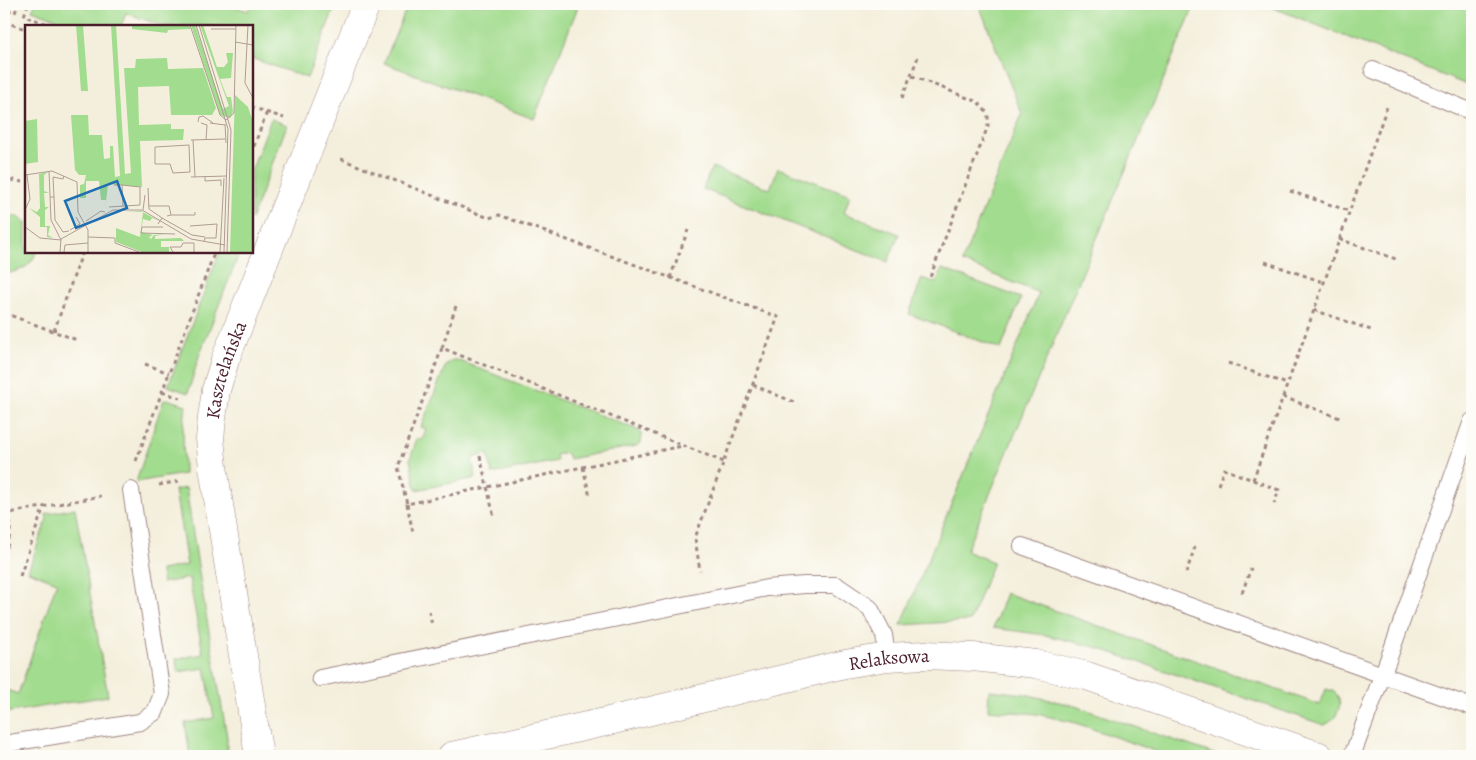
<svg xmlns="http://www.w3.org/2000/svg" width="1476" height="760" font-family="Alegreya,serif">
<style>
.green{fill:#a2dc8e;stroke:#767e5c}
.lines{fill:none;stroke-linecap:round;stroke-linejoin:round}
.lane-casing{stroke:#9f8784;stroke-width:18}
.street-casing{stroke:#9f8784;stroke-width:29}
.path{stroke:#9f8784;stroke-width:3;stroke-dasharray:4 4;stroke-linecap:butt}
.lane{stroke:#fff;stroke-width:16}
.street{stroke:#fff;stroke-width:28}
.labels{text-anchor:middle;stroke-width:4;stroke-linejoin:round;paint-order:stroke}
.street-label{font-size:19px;fill:#4a1f2b;stroke:#fdfcf7}
.inset-road{fill:none;stroke:#b09c95;stroke-width:1}
.view{fill:#1f6fb2;fill-opacity:0.15;stroke:#1f6fb2;stroke-width:2.5}
.inset-edge{fill:none;stroke:#4a1f2b;stroke-width:2.5}
</style>
<rect width="100%" height="100%" fill="#fdfcf7"/>
<filter id="ink" filterUnits="userSpaceOnUse"><feTurbulence type="fractalNoise" baseFrequency=".02" numOctaves="2"/><feDisplacementMap in="SourceGraphic" scale="10" xChannelSelector="R" yChannelSelector="G"/><feConvolveMatrix kernelMatrix="1 2 1 2 8 2 1 2 1" color-interpolation-filters="sRGB"/></filter>
<filter id="wash" filterUnits="userSpaceOnUse"><feTurbulence type="fractalNoise" baseFrequency=".0096" numOctaves="4" result="noise"/><feDisplacementMap in="SourceGraphic" scale="20" xChannelSelector="R" yChannelSelector="G"/><feGaussianBlur stdDeviation="1.12" result="paint"/><feColorMatrix in="noise" values="0 0 0 0 0 0 0 0 0 0 0 0 0 0 0 0 0 1.4 0 .05"/><feComposite in="paint" operator="in"/></filter>
<g filter="url(#wash)">
<rect width="100%" height="100%" fill="#f4efdc"/>
<!-- green -->
<g class="green">
<path d="M35 4H227L248 11 251 4H336L307 78 251 58V26H163L126 13 121 26H69L70 24 32 10Z"/>
<path d="M408 4H579L534 119 384 63Z"/>
<path d="M984 4H1195L966 551 993 562 970 621 901 625 1039 293 962 262 1022 114 981 10Z"/>
<path d="M1264 4H1472V87Z"/>
<path d="M271 119 287 125 251 220V172Z"/>
<path d="M712 167 770 189 778 168 850 195 844 213 899 234 888 262 703 189Z"/>
<path d="M4 216H15L26 222V251H36C33 267 18 272 4 274Z"/>
<path d="M220 251H240L199 356 188 393 168 386Z"/>
<path d="M942 269 1021 298 1001 349 909 314 922 278 936 283Z"/>
<path d="M453 360H457L638 430 642 436 641 443 636 446 569 459 567 453 556 455 557 461 492 474 488 454 472 458 476 478 416 490 410 459 417 438 422 440 426 429 421 427 443 372 446 365Z"/>
<path d="M167 399 186 405 183 431 184 474 136 482 160 410 164 400Z"/>
<path d="M186 488 201 585 227 737V756H190L185 723 214 718 205 668 178 672 176 659 203 654 189 578 162 583 161 570 187 565 175 490Z"/>
<path d="M75 508 108 696 4 713V689L18 694 57 582 28 571 47 519 46 514Z"/>
<path d="M1006 593 1320 705 1326 689C1329 690 1332 690 1334 692 1346 701 1337 721 1324 725L1095 647 1045 635 993 628Z"/>
<path d="M989 690 1024 694 1072 705 1220 756H1168L1076 723 1037 714 988 710Z"/>
</g>
</g>
<g filter="url(#ink)">
<g class="lines">
<!-- lane casing -->
<g class="lane-casing">
<g id="lane">
<path d="M1373 70 1472 112"/>
<path d="M1022 546 1472 707"/>
<path d="M320 678 767 588 805 585H836L870 608 884 635 887 657"/>
<path d="M4 744 140 722 155 712 162 694 131 490"/>
<path d="M1352 756 1391 652 1472 421"/>
</g>
</g>
<!-- street casing -->
<g class="street-casing">
<g id="street">
<path id="s1" d="M259 756 213 467 210 439 212 418 216 390 225 360 366 4"/>
<path id="s2" d="M452 756 605 722 845 664 887 657 925 655 973 657 1036 664 1087 676 1319 756"/>
</g>
</g>
<!-- path -->
<g class="path">
<path d="M8 4 6 10 15 13 18 4"/>
<path d="M28 4 24 16 54 26"/>
<path d="M4 22 26 29"/>
<path d="M912 76 978 102 988 114V126L929 280"/>
<path d="M902 98 918 57"/>
<path d="M251 107 284 118"/>
<path d="M251 154 267 112"/>
<path d="M341 159 489 218 499 215 778 317 695 538 700 571"/>
<path d="M4 184 14 180 26 183"/>
<path d="M1290 191 1349 211"/>
<path d="M1339 239 1396 259"/>
<path d="M1265 262 1323 282"/>
<path d="M670 278 688 230"/>
<path d="M456 306 442 348 724 462"/>
<path d="M1314 310 1371 330"/>
<path d="M4 313 77 340"/>
<path d="M54 331 83 251"/>
<path d="M442 348 398 467 407 504 682 446"/>
<path d="M1228 363 1287 384"/>
<path d="M145 364 169 373"/>
<path d="M753 385 796 403"/>
<path d="M162 392 180 398"/>
<path d="M1283 397 1340 418"/>
<path d="M480 456 494 517"/>
<path d="M136 461 215 251"/>
<path d="M583 467 590 497"/>
<path d="M1253 480 1387 107"/>
<path d="M159 485 180 481"/>
<path d="M1218 485 1224 469 1279 490 1274 504"/>
<path d="M407 504 413 533"/>
<path d="M4 514 101 496"/>
<path d="M4 555C10 540 12 529 8 513"/>
<path d="M1186 573 1195 547"/>
<path d="M20 576 44 506"/>
<path d="M1242 593 1251 568"/>
<path d="M429 611 432 625"/>
</g>
<!-- lane -->
<use href="#lane" class="lane"/>
<!-- street -->
<use href="#street" class="street"/>
</g>
</g>
<g class="labels">
<!-- street labels -->
<g class="street-label">
<text dy="7" stroke="none"><textPath href="#s1" startOffset="392">Kasztelańska</textPath></text>
<text dy="7" stroke="none"><textPath href="#s2" startOffset="448">Relaksowa</textPath></text>
</g>
</g>
<!-- overview -->
<g transform="translate(25 25)">
<rect width="228" height="228" fill="#f4efdc"/>
<path d="M51 0H58L63 66H56ZM86 0H91L100 149 106 148 99 43H110L111 34 142 33 143 44 178 43 191 83 187 90H146L143 46 144 61 113 62 114 100 146 99V104H159L158 115 115 116 117 162 83 159 80 186 81 175H76L74 156H61V173H55V160L59 159 61 150H54L50 145 46 90H63L64 110H77L79 134 85 133V121H88L90 152 95 151ZM107 0H164L166 4 143 5 142 8 107 4ZM166 0H170L198 84 204 81 175 0H178L192 42H199L203 37 201 28H208L206 53 195 54 202 72H206L208 87 205 93 195 90ZM210 70 223 82 227 94 228 227H205ZM12 94 13 137 0 139V96ZM23 147 19 150V166L24 168H19L20 182H24L20 185V201H25L23 210 28 213 22 212V202H15V192L4 183 12 187 15 183 14 149ZM100 186H116L134 196 127 193 125 196 118 194 116 207 128 210 124 212 126 214 129 210 140 209 130 211V214L156 213 159 216H136V222H144V227H117L91 217V203L115 212 118 187Z" fill="#a2dc8e"/>
<path class="inset-road" d="M165 0 195 90 201 95 209 88 211 0M171 0 203 104 199 227M174 0 206 105 202 227M223 0 220 58 228 73M186 4H211M210 17 228 20M173 97 174 92 178 91 188 98M176 98 182 100 181 115M185 98 200 100M200 99 201 118M166 115 200 114M168 115 170 152M164 120 165 147 148 148 145 139H130V122ZM0 150 27 146 52 157 53 187 63 205V227M180 151V156L196 155V161M166 152 202 151M89 160H97L98 181M123 163 124 184 137 193M25 172H29L30 195 38 207 44 206M29 172 28 152 38 154 39 151M124 181H144L146 190 142 191M84 182 115 180V162L97 160M0 185 5 174 2 150M118 185 120 170M146 190H170V187M61 196 76 186 80 187M133 199 137 193 167 210 180 212M165 201 192 199 191 213H180L179 216M0 202 15 213 36 215 26 195 24 146M138 202H117L116 208 150 209M45 205 55 199 51 192M63 212 90 213V218L114 227M35 227 36 214 88 185H117L166 214 200 220M39 227 40 220 63 218M148 227 145 222H156L158 218H169V227M195 227 199 153"/>
<path class="view" d="M92 156 102 183 51 203 40 176Z"/>
<rect width="228" height="228" class="inset-edge"/>
</g>
<!-- margin -->
<rect width="1476" height="760" fill="none" stroke="#fdfcf7" stroke-width="20"/>
</svg>
